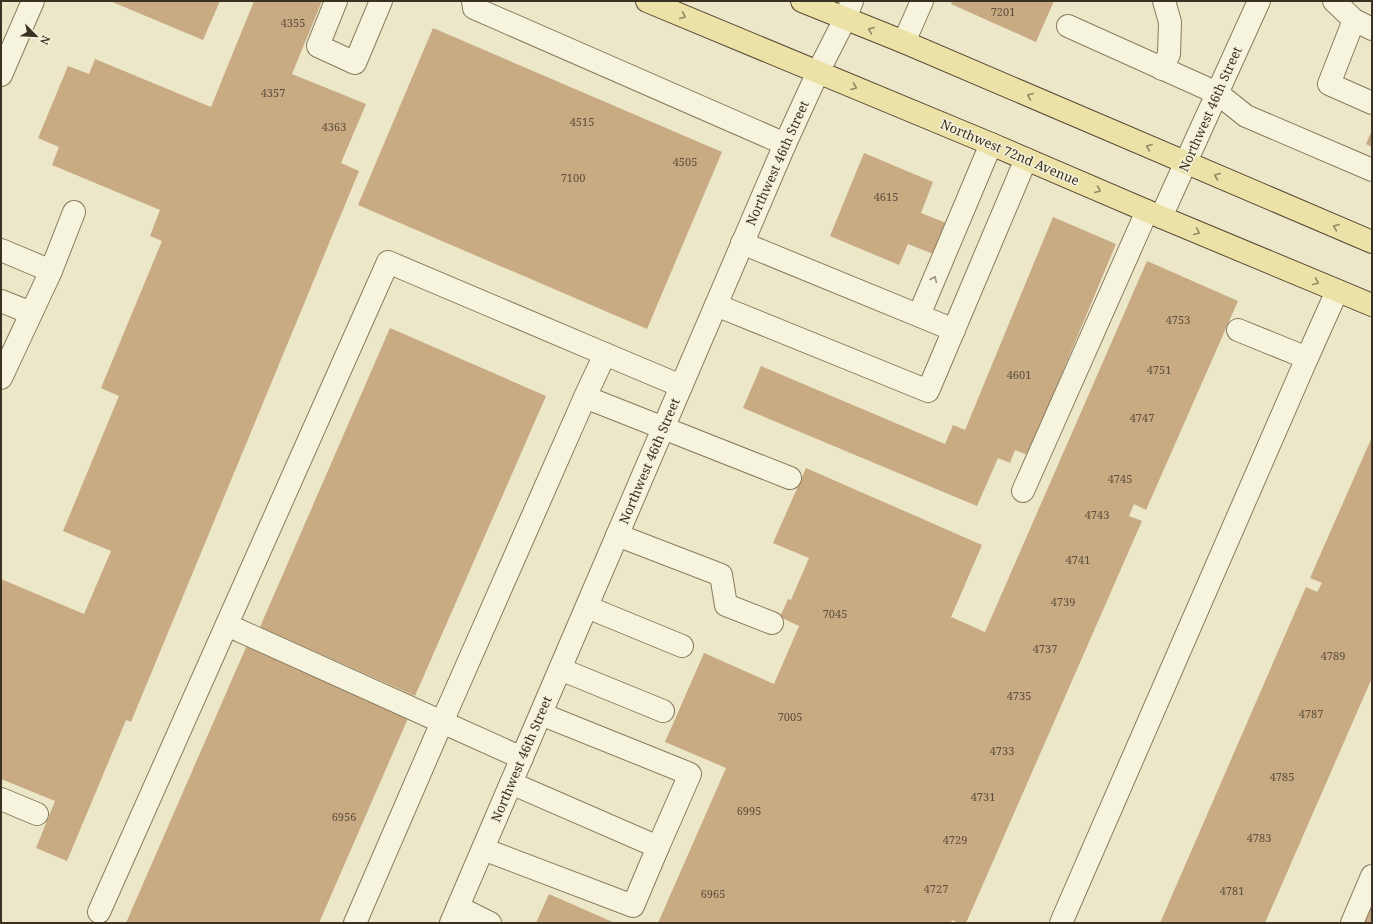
<svg xmlns="http://www.w3.org/2000/svg" width="1373" height="924" font-family="'Noto Serif',serif">
<style>
.building{fill:#c8aa83}
.lines{fill:none;stroke-linecap:round;stroke-linejoin:round}
.minor-casing{stroke:#897b5f;stroke-width:24}
.major-casing{stroke:#574933;stroke-width:24}
.minor{stroke:#f7f4dd;stroke-width:22}
.major{stroke:#ece1a6;stroke-width:22}
.oneway{stroke:#938964}
.oneway2{stroke:#989280}
.labels{text-anchor:middle;stroke-width:3;stroke-linejoin:round;paint-order:stroke}
.number-label{font-size:11px;fill:#5e4f3a}
.street-label{font-size:13px;fill:#3a3122;stroke:#f4f1da}
</style>
<rect width="100%" height="100%" fill="#ede7ca"/>
<!-- building -->
<g class="building">
<path d="M110 1H220L203 40Z"/>
<path d="M254 1H322L292 74 366 104 341 163 359 171 131 722 126 720 67 861 36 848 55 801 1 779V579L84 614 111 551 63 531 119 396 101 388 162 241 150 236 160 210 52 165 59 147 38 138 68 66 89 74 95 59 211 107Z"/>
<path d="M952 1H1054L1036 42 951 4Z"/>
<path d="M433 28 722 152 647 329 358 205Z"/>
<path d="M1372 130V147L1366 144Z"/>
<path d="M864 153 933 182 921 213 946 223 933 254 908 244 899 265 830 236Z"/>
<path d="M1053 217 1116 244 1028 455 1015 450 1010 463 998 458 977 506 743 408 761 366 945 444 953 425 965 430Z"/>
<path d="M1147 261 1238 301 1146 510 1134 504 1129 516 1142 521 966 923H958L952 920 951 923H658L726 768 665 742 704 653 774 684 799 626 780 617 788 599 791 600 809 558 773 543 806 468 982 545 951 617 985 632Z"/>
<path d="M390 328 546 396 415 696 260 627Z"/>
<path d="M1372 437V678L1265 923H1160L1306 587 1317 592 1322 583 1310 578Z"/>
<path d="M247 645 409 716 319 923H126Z"/>
<path d="M549 894 615 923H536Z"/>
<path d="M1372 900V923H1362Z"/>
</g>
<g class="lines">
<!-- minor casing -->
<g class="minor-casing">
<g id="minor">
<path d="M336 1 318 46 355 63 381 1"/>
<path d="M473 1 474 8 785 144"/>
<path d="M1334 1 1354 20 1372 29"/>
<path d="M1354 20 1329 84 1372 103"/>
<path d="M1068 26 1217 93 1246 116 1372 170"/>
<path d="M904 42 922 1"/>
<path d="M1162 69 1169 54 1170 22 1164 1"/>
<path d="M1 75 33 1"/>
<path d="M1161 217 1259 1"/>
<path d="M742 243 954 330"/>
<path d="M1 250 51 271 74 212"/>
<path d="M1 301 31 313"/>
<path d="M716 305 928 391 1026 159"/>
<path d="M919 315 991 144"/>
<path d="M1238 330 1307 358 1337 291"/>
<path d="M1 378 51 271"/>
<path d="M585 397 605 354 681 386"/>
<path d="M1023 491 1147 211"/>
<path d="M617 535 721 575 726 605 772 623"/>
<path d="M587 607 682 646"/>
<path d="M227 625 442 722 585 397 790 478"/>
<path d="M560 669 663 711"/>
<path d="M511 783 658 847 690 774 541 714"/>
<path d="M1 799 37 814"/>
<path d="M483 849 633 906 658 847"/>
<path d="M458 907 490 923"/>
<path d="M99 912 388 262 605 354"/>
<path d="M355 923 442 722 522 758"/>
<path d="M451 923 785 144 818 72 845 19 852 1"/>
<path d="M1061 923 1307 358"/>
<path d="M1352 923 1372 876"/>
</g>
</g>
<!-- major casing -->
<g class="major-casing">
<g id="major">
<path d="M647 1 991 144 1161 217 1372 305"/>
<path d="M802 1 904 42 1372 242"/>
</g>
</g>
<!-- minor -->
<use href="#minor" class="minor"/>
<!-- major -->
<use href="#major" class="major"/>
</g>
<!-- one-way arrows -->
<defs><path id="oneway-chevron" d="M-2-3.5L2.5 0L-2 3.5" fill="none" stroke-width="1.6" stroke-linecap="round" stroke-linejoin="round"/></defs>
<g class="oneway">
<use href="#oneway-chevron" transform="translate(683 16) rotate(23)"/>
<use href="#oneway-chevron" transform="translate(871 30) rotate(-158)"/>
<use href="#oneway-chevron" transform="translate(854 87) rotate(23)"/>
<use href="#oneway-chevron" transform="translate(1030 96) rotate(-157)"/>
<use href="#oneway-chevron" transform="translate(1149 147) rotate(-157)"/>
<use href="#oneway-chevron" transform="translate(1217 176) rotate(-157)"/>
<use href="#oneway-chevron" transform="translate(1098 190) rotate(23)"/>
<use href="#oneway-chevron" transform="translate(1336 227) rotate(-157)"/>
<use href="#oneway-chevron" transform="translate(1197 232) rotate(23)"/>
<use href="#oneway-chevron" transform="translate(1316 282) rotate(23)"/>
</g>
<use class="oneway2" href="#oneway-chevron" transform="translate(934 279) rotate(-67)"/>
<g class="labels">
<!-- number labels -->
<g class="number-label">
<text x="1003" y="16">7201</text>
<text x="293" y="27">4355</text>
<text x="273" y="97">4357</text>
<text x="582" y="126">4515</text>
<text x="334" y="131">4363</text>
<text x="685" y="166">4505</text>
<text x="573" y="182">7100</text>
<text x="886" y="201">4615</text>
<text x="1178" y="324">4753</text>
<text x="1159" y="374">4751</text>
<text x="1019" y="379">4601</text>
<text x="1142" y="422">4747</text>
<text x="1120" y="483">4745</text>
<text x="1097" y="519">4743</text>
<text x="1078" y="564">4741</text>
<text x="1063" y="606">4739</text>
<text x="835" y="618">7045</text>
<text x="1045" y="653">4737</text>
<text x="1333" y="660">4789</text>
<text x="1019" y="700">4735</text>
<text x="1311" y="718">4787</text>
<text x="790" y="721">7005</text>
<text x="1002" y="755">4733</text>
<text x="1282" y="781">4785</text>
<text x="983" y="801">4731</text>
<text x="749" y="815">6995</text>
<text x="344" y="821">6956</text>
<text x="1259" y="842">4783</text>
<text x="955" y="844">4729</text>
<text x="936" y="893">4727</text>
<text x="1232" y="895">4781</text>
<text x="713" y="898">6965</text>
</g>
<!-- street labels -->
<g class="street-label">
<text transform="translate(1210 109) rotate(-66)" y="5">Northwest 46th Street</text>
<text transform="translate(1010 152) rotate(23)" y="5">Northwest 72nd Avenue</text>
<text transform="translate(777 163) rotate(-66)" y="5">Northwest 46th Street</text>
<text transform="translate(649 461) rotate(-67)" y="5">Northwest 46th Street</text>
<text transform="translate(521 759) rotate(-67)" y="5">Northwest 46th Street</text>
</g>
</g>
<!-- border -->
<rect width="1373" height="924" fill="none" stroke="#3a3122" stroke-width="4"/>
<!-- north arrow -->
<g transform="translate(36 36) rotate(114)" stroke="#f4f1da" stroke-width="3" paint-order="stroke">
<path d="M0-3L7 15L0 10L-7 15Z" fill="#3a3122"/>
<text y="-6" font-size="11" font-weight="bold" text-anchor="middle" fill="#3a3122">N</text>
</g>
</svg>
